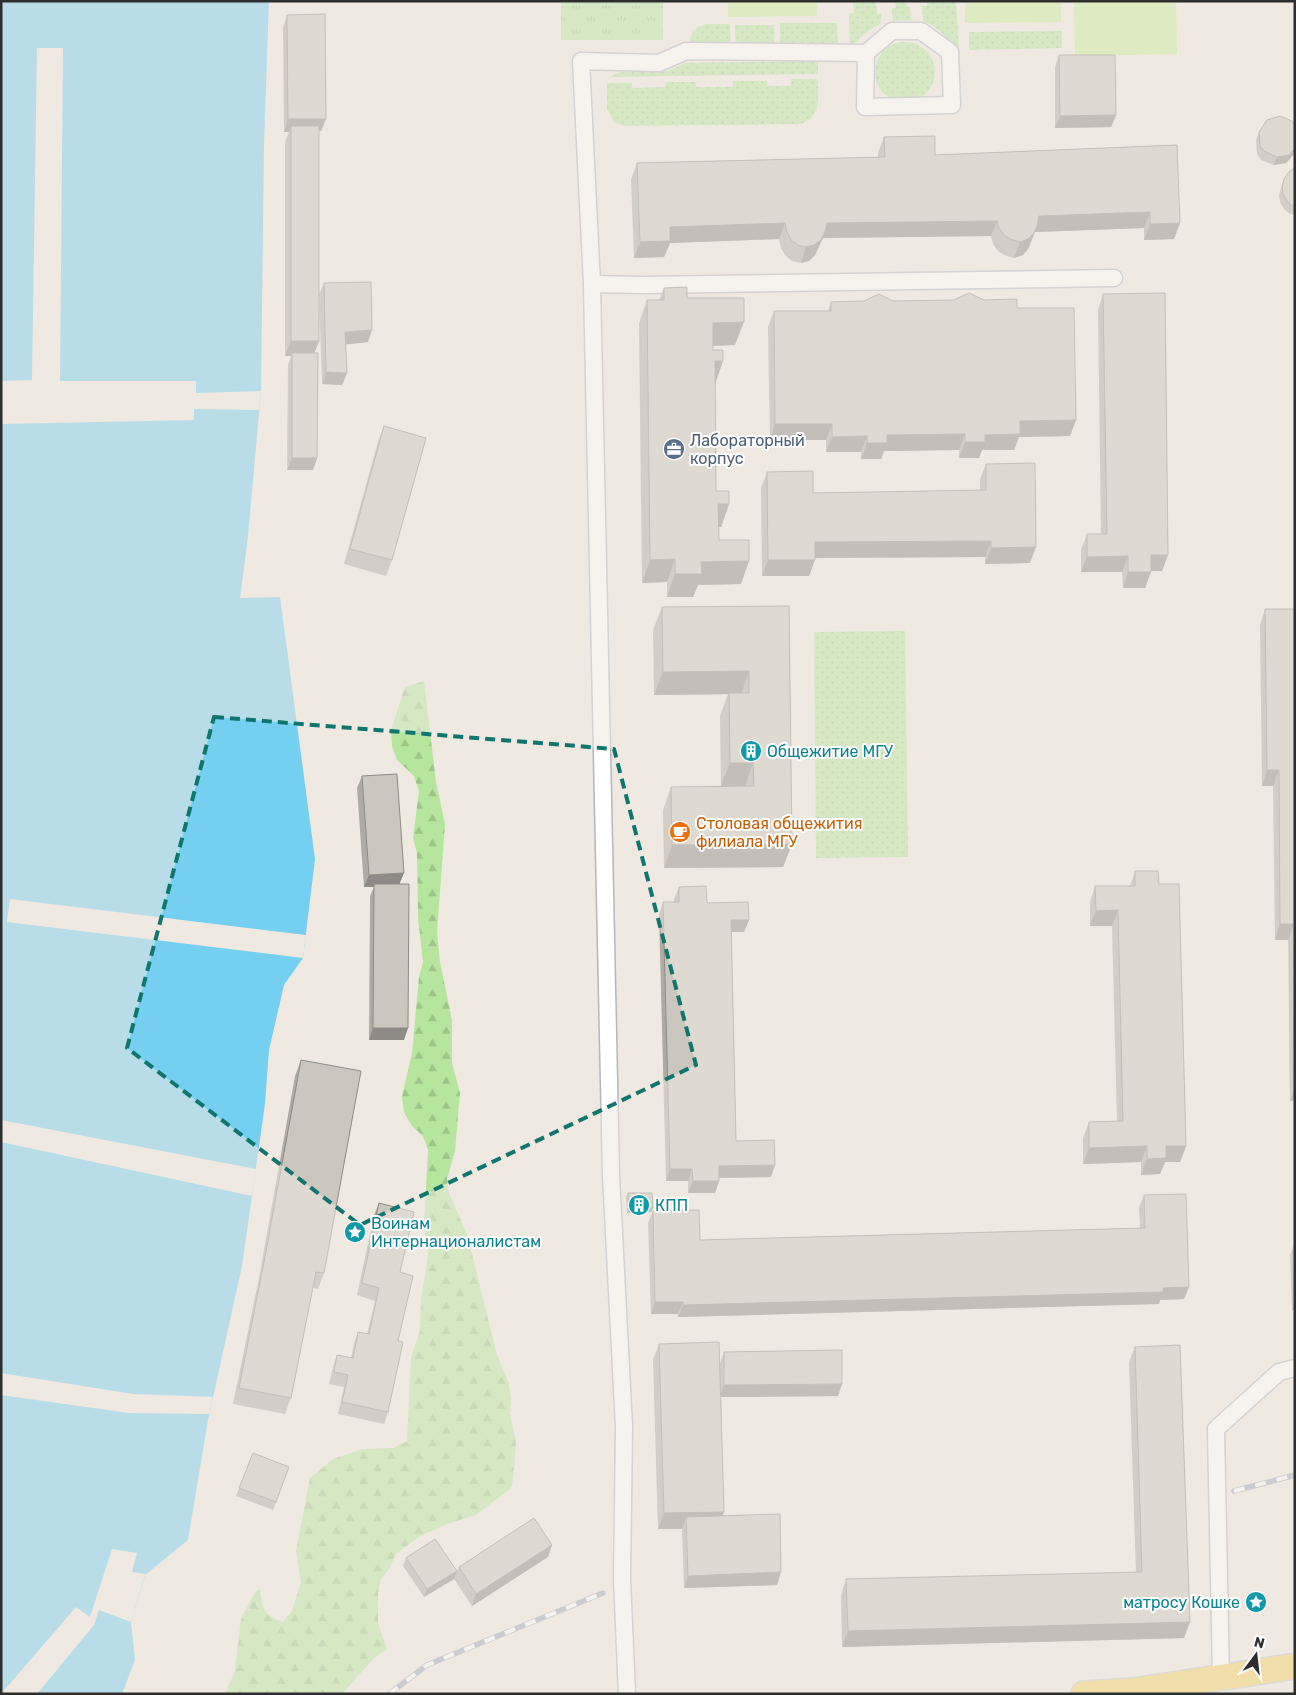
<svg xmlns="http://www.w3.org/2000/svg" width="1296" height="1695" font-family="Rubik,sans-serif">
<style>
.grass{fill:url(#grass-dots)}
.forest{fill:url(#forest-firs)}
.park{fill:url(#park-tufts)}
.pitch{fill:#c9ec9a}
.water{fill:#75cff0}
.pier{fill:#efe9e1}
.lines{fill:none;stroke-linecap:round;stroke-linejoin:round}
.minor-casing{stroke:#b4b7c1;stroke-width:19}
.primary-casing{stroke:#c9c9c9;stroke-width:28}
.minor{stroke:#fff;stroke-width:16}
.primary{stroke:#f2d163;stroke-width:25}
.rail-casing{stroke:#a3a6b8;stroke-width:5.5}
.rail{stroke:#fff;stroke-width:4;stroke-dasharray:11;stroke-linecap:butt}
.wall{fill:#afaba4}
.shaded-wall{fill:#8e8b86}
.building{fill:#cbc7bf;stroke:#8e8b86}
.marked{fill:none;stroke:#0f766e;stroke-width:4;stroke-dasharray:10 6;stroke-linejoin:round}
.labels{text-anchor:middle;stroke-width:4;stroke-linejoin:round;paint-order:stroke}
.service-label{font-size:16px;fill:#4e5e75;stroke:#fff;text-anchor:start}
.culture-label{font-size:16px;fill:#0d838f;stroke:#fff;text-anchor:start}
.food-label{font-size:16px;fill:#c56008;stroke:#fff;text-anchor:start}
</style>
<defs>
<pattern id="grass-dots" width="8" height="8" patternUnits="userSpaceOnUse" patternTransform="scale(1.25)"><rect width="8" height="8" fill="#b6e59e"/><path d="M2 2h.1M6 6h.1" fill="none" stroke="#9dc588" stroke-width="1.8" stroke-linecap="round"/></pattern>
<pattern id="forest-firs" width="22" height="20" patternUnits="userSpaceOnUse" patternTransform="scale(1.25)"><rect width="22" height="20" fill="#b6e59e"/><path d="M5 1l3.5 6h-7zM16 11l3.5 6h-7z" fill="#9dc588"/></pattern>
<pattern id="park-tufts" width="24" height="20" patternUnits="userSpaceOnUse" patternTransform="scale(1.25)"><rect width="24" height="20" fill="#b6e59e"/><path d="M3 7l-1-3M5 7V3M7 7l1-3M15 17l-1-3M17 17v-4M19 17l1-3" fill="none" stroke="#9dc588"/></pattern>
</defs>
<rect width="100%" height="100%" fill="#efe9e1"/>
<!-- grass -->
<g class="grass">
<path d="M853 1H876L877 14 882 13 880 24 868 31 850 47 849 14 854 13Z"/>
<path d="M895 1H906L907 7H910L911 20 893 21 892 8H896Z"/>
<path d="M927 1 956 2 959 46C945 41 941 27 923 21L922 6H927Z"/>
<path d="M780 23H837L838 47H780Z"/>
<path d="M706 24H730L731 48 693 44 690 40C692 30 697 27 706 24Z"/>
<path d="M735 25H774V49L736 50Z"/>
<path d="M1062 31V48L969 50V32Z"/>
<circle cx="905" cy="72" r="30"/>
<path d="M818 61V74L611 77C622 66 651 74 667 71 673 70 679 65 685 63Z"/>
<path d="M791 79H818C818 98 822 116 801 124L624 126 614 122 607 109V83H632V88L665 87 666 82H696V87H733V81H767V86H791Z"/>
<path d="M905 631 908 857 816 858 814 632Z"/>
</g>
<!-- forest -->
<path class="forest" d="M424 681 436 782 445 824 437 932 440 962 452 1020V1063L460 1093 455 1151 447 1179 449 1193 467 1234 497 1355 509 1384 511 1399 510 1414 516 1443 512 1487 476 1515 447 1524 420 1536 395 1555 390 1568 381 1579 378 1593V1623L387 1649 374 1658 343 1693 225 1694 235 1671 241 1619 255 1592 260 1589C263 1609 263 1615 283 1622L292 1611 301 1582 296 1551 310 1478 333 1459 363 1449 393 1448 407 1441 411 1358 420 1330 421 1300 428 1256 424 1225 428 1150 423 1136 412 1126 404 1112 402 1097 412 1053 419 977 423 962 418 917 417 853 413 838 419 791 414 776 397 760 392 746 391 730 405 687Z"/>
<!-- park -->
<rect class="park" x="561" y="1" width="102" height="39"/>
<!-- pitch -->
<g class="pitch">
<path d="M728 1H817V16L728 17Z"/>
<path d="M965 1H1061V22L965 23Z"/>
<path d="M1074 1H1176L1177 54 1075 56Z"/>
</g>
<!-- water -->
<path class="water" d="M1 1H269L264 145 261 391 248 536 240 598 280 597 315 859 303 958 284 985 269 1050 265 1104 242 1266 208 1420 188 1540 145 1575 131 1622 135 1660 122 1694H1Z"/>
<!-- pier -->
<g class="pier">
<path d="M37 48H63L60 381H196V393L261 391 259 410 194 409V420L1 424V381L32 380Z"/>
<path d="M10 899 306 935 303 958 7 922Z"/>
<path d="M1 1120 256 1169 252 1196 1 1142Z"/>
<path d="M1 1373 133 1394 213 1397 209 1414 129 1413 1 1395Z"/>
<path d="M112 1549 137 1553 132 1572 145 1574 131 1622 99 1610 94 1625 37 1694H1L76 1607 90 1617Z"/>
</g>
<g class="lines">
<!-- minor casing -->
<g class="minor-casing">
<g id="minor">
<path d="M592 284 644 285 1114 278"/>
<path d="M1221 1678 1216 1429 1279 1372 1295 1368"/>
<path d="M627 1694 622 1579 624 1427 611 1175 592 284 581 61 659 63 686 51 866 53 892 31H921L950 52 952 105 865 107 866 53"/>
</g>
</g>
<!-- primary casing -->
<g class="primary-casing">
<path id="primary" d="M1084 1694 1133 1691 1295 1666"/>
</g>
<!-- minor -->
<use href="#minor" class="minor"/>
<!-- primary -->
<use href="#primary" class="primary"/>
<!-- rail casing -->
<g class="rail-casing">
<g id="rail">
<path d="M1234 1491 1295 1475"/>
<path d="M389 1694 427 1665 603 1593"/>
</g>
</g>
<!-- rail -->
<use href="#rail" class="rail"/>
</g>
<!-- wall -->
<g class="wall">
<path d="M287 15 326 119 321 131H319L314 353 317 458 313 470H287L288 365 291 356H285V142L289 132H284L283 27Z"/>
<path d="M1059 55 1116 115 1111 127 1055 128V67Z"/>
<path d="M1259 132 1295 153 1286 163 1274 165 1261 160 1257 154 1256 140Z"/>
<path d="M884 137 935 155 1177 145 1174 239 1144 240V228L1035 232 1028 249 1023 255 1014 258 1004 255 998 251 993 244 991 236 823 238 815 255 809 261 801 263 792 261 785 255 781 248 779 239 670 243 664 257 634 258 631 179 637 163 878 157V153Z"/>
<path d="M1295 168V215L1290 214 1284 209 1280 202 1279 195 1284 179Z"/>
<path d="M324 283 368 342 346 344 347 373 342 385 322 384 319 295Z"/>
<path d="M664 288 687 298 735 345 713 346V350L723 361 715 384 716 491 729 504 721 527H718L719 540 741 584 698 585 693 597H667V582L642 583 639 323 647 300H659Z"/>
<path d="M1103 294 1162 571H1151L1145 588H1123L1122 572H1081V550L1087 534H1101L1098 310Z"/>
<path d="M984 300 1017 308 1070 436 1019 437 1014 450H982L979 458H959V450L884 451 881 459H861V452H826V440H770L768 327 774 311H828L831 302Z"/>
<path d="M384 426 392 560 386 576 344 564 378 442Z"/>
<path d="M986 464 1030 563 985 564V557L815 558 809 576H762L761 488 767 472 813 493 980 491V479Z"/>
<path d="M789 606 792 844 783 867 664 868 663 810 671 787 721 786 720 716 728 694 654 695 653 630 662 607Z"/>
<path d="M1265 609H1295V1100L1290 1101 1288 940H1275L1273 786H1262L1260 625Z"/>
<path d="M362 776 400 884 404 1040H369L370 896 374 887H364L357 788Z"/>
<path d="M1135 871 1159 884 1186 1146 1180 1162H1165L1160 1174 1141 1175V1162L1083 1164V1138L1089 1122 1117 1121 1112 926H1090V902L1095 886H1130Z"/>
<path d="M679 887 707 903 749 920 744 932H731L736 1141 771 1177 719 1178V1181L715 1193H688V1181H666L659 914 663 902H674V899Z"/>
<path d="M301 1060 324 1273 318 1289 313 1288 291 1398 285 1414 233 1404 259 1278 295 1076Z"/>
<path d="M628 1193 653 1208 651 1212 627 1213 626 1197Z"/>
<path d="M1144 1195 1184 1299 1160 1300 1159 1304 678 1317V1314H651L648 1223 653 1211 700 1240 1140 1228 1139 1207Z"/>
<path d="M379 1203 400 1272 398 1341 388 1412 384 1424 338 1414 344 1387 329 1384 333 1367 337 1355 351 1358 354 1344 358 1332 367 1334 375 1301 357 1295 374 1215Z"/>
<path d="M1295 1242V1310H1292L1290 1255Z"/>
<path d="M659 1344 720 1363 724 1352 838 1396 721 1397 723 1515 781 1572 777 1585 684 1588 682 1529H658L653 1360Z"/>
<path d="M1135 1347 1184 1638 842 1647 841 1595 846 1579 1136 1573 1129 1362Z"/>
<path d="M253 1453 289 1467 273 1510 236 1496Z"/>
<path d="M552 1545 548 1557 472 1606 454 1579 424 1597 403 1566 406 1558 457 1571 459 1567Z"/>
</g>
<!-- shaded-wall -->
<g class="shaded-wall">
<path d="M1116 115 1111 127 1055 128 1060 116Z"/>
<path d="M288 119H326L321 131 291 132V126L289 132H284Z"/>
<path d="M1295 148V153L1286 163 1274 165 1277 157Z"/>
<path d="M1150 212 1144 228 1035 232 1028 249 1023 255 1014 258 1020 242 1039 216Z"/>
<path d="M997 221 991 236 823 238 815 255 809 261 801 263 806 247 827 223Z"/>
<path d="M785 223 779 239 670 243 664 257 634 258 640 242 670 227Z"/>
<path d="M1180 223 1174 239 1144 240 1150 224Z"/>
<path d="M744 322 735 345 704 346 713 323Z"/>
<path d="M372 330 368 342 341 345 345 332Z"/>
<path d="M291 341H319L313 357 292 353 291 356H285Z"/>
<path d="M715 361H723L715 384Z"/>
<path d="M326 372 347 373 342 385 322 384Z"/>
<path d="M1076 420 1070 436 1019 437 1014 450H982L979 458H959L965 442 1020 421Z"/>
<path d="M775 424H832L826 440H770Z"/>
<path d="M965 434 959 450 884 451 881 459H861L867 443 887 435Z"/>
<path d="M867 436 861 452H826L832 437Z"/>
<path d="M292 458H317L313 470H287Z"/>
<path d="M718 504H729L721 527H710Z"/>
<path d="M991 541 985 557 809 558 815 542Z"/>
<path d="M1036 547 1030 563 985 564 991 548Z"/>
<path d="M1151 555H1168L1162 571H1145Z"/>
<path d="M1128 556 1122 572H1081L1087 557Z"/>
<path d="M675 559 667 582 642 583 650 560Z"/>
<path d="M768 560H815L809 576H762Z"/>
<path d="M749 561 741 584 698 585 693 597H667L675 574 701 562Z"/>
<path d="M1128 572H1151L1145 588H1123Z"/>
<path d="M749 671 741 694 654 695 663 672Z"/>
<path d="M730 763H753L745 786H721Z"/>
<path d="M1267 770H1279L1273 786H1262Z"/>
<path d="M792 844 783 867 664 868 672 845Z"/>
<path d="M404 873 399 885 374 884V887H364L369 875Z"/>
<path d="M1118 910 1112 926H1090L1096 911Z"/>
<path d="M731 920H749L744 932H726Z"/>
<path d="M1280 924H1294L1288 940H1275Z"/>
<path d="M373 1028H408L404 1040H369Z"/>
<path d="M1295 1088V1100L1290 1101Z"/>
<path d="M1147 1146 1141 1162 1083 1164 1089 1148Z"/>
<path d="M1166 1146H1186L1180 1162H1165L1160 1174 1141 1175 1147 1159Z"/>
<path d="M775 1165 771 1177 714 1178 719 1166Z"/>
<path d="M670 1169H692L688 1181H666Z"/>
<path d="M693 1181H719L715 1193H688Z"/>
<path d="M653 1208 651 1212 627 1213 629 1209Z"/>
<path d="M1189 1287 1184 1299 1160 1300 1159 1304 678 1317 683 1305Z"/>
<path d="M655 1302H683L678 1314H651Z"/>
<path d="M1295 1302V1310H1292Z"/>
<path d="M842 1384 838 1396 720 1397 724 1385Z"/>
<path d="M724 1512 718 1528 686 1517 682 1529H658L664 1513Z"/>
<path d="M552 1545 548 1557 472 1606 476 1594Z"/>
<path d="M457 1571 454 1579 424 1597 427 1589Z"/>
<path d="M781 1572 777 1585 684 1588 688 1576Z"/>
<path d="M1190 1622 1184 1638 842 1647 848 1631Z"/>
</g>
<!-- building -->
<g class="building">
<path d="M325 14 326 119H288L287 15Z"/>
<path d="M1059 55H1115L1116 115 1060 116Z"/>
<path d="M1280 116 1292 121 1295 126V148L1289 155 1277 157 1264 151 1260 146 1259 132 1267 120Z"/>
<rect x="291" y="126" width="28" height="215"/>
<path d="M935 136V155L1177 145 1180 223 1150 224V212L1039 216 1037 226 1034 233 1028 239 1020 242 1010 239 1004 235 999 228 997 221 827 223 825 231 821 240 814 245 806 247 798 245 791 240 787 232 785 223 670 227V241L640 242 637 163 885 157 884 137Z"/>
<path d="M1294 168H1295V206H1292L1287 201 1283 194 1282 187 1284 179 1288 173Z"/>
<path d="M371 282 372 330 345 332 347 373 326 372 324 283Z"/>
<path d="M687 287V298H744V322L713 323V350H723V361H715L716 491H729V504H718L719 540H749V561L701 562 702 574H675V559L650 560 647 300H664V288Z"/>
<path d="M969 293 984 300 1017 299V308H1074L1076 420 1020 421V434L985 435V442H965V434L887 435V443H867V436L832 437V424H775L774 311H831V302L864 301 879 294 893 301 954 300Z"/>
<path d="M1165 293 1168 555H1151V572H1128V556L1087 557V534H1107L1103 294Z"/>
<path d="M292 353H318L317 458H292Z"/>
<path d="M384 426 426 438 392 560 350 549Z"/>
<path d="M1035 463 1036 547 991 548V541L815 542V560H768L767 472 813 471V493L986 490V464Z"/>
<path d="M789 606 792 844 672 845 671 787 754 786 753 763H730L729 693H749V671L663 672 662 607Z"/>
<path d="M1265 609H1295V987L1294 924H1280L1279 770H1267Z"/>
<path d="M397 774 404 873 369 875 362 776Z"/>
<path d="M1135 871H1158L1159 884H1179L1186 1146H1166V1158L1147 1159V1146L1089 1148V1122L1123 1121 1118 910 1096 911 1095 886H1135Z"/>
<path d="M374 884H409L408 1028H373Z"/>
<path d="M706 886 707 903 748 902 749 920H731L736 1141 774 1140 775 1165 719 1166V1181H693L692 1169H670L663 902H679V887Z"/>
<path d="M301 1060 361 1071 324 1273 316 1272 291 1398 239 1388 264 1262Z"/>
<path d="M628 1193H652L653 1208 629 1209Z"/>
<path d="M1186 1194 1189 1287 1163 1288V1292L683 1305V1302H655L653 1211 699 1210 700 1240 1145 1228 1144 1195Z"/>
<path d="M379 1203 414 1212 400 1272 413 1276 398 1341 403 1342 388 1412 342 1402 348 1375 334 1372 337 1355 353 1358 358 1332 369 1334 379 1288 362 1283Z"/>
<path d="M719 1342 724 1512 664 1513 659 1344Z"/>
<path d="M1180 1345 1190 1622 848 1631 846 1579 1142 1572 1135 1347Z"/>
<path d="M842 1350V1384L724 1385V1352Z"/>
<path d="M253 1453 289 1467 276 1502 239 1488Z"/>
<path d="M780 1514 781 1572 688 1576 686 1517Z"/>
<path d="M534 1518 552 1545 476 1594 459 1567Z"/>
<path d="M435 1539 457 1571 427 1589 406 1558Z"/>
</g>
<!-- marked area -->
<path d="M0 0H1296V1695H0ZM214 717 614 749 696 1065 360 1225 127 1048Z" fill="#efe9e1" fill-opacity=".55" fill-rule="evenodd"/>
<path class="marked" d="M214 717 614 749 696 1065 360 1225 127 1048Z"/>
<!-- icons -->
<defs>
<g id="office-disc" transform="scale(1.125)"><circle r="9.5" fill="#5c6f8a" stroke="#fff"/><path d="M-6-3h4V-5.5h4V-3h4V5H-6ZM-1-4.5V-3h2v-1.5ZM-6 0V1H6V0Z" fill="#fff"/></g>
<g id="building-disc" transform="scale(1.125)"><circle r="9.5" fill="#0f9aa8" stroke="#fff"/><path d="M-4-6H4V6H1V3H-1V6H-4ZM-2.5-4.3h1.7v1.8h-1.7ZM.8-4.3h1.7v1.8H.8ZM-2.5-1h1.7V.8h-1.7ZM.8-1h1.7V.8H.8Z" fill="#fff"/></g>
<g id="cafe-disc" transform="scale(1.125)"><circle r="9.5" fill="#e8710a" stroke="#fff"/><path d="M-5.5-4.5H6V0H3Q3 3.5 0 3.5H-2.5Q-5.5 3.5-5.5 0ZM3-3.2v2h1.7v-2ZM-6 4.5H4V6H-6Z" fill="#fff"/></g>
<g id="sight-disc" transform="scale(1.125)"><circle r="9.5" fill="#0f9aa8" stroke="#fff"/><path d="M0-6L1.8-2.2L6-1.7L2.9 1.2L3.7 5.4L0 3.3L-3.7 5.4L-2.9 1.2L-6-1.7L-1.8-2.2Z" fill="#fff"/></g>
</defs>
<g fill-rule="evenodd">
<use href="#office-disc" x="674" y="449"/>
<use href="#building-disc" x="751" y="751"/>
<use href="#cafe-disc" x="680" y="832"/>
<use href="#building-disc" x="639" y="1205"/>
<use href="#sight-disc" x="355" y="1232"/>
<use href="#sight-disc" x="1256" y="1602"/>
</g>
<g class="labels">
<!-- service labels -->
<g class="service-label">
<text x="690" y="446">Лабораторный<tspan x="690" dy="18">корпус</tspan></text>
</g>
<!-- culture labels -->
<g class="culture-label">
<text x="767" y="757">Общежитие МГУ</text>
<text x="655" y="1211">КПП</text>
<text x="371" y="1229">Воинам<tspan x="371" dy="18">Интернационалистам</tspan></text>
<text x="1240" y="1608" text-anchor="end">матросу Кошке</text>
</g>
<!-- food labels -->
<g class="food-label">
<text x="696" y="829">Столовая общежития<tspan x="696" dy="18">филиала МГУ</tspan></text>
</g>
</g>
<!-- border -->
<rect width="1296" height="1695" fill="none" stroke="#2e2e2e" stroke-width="5"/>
<!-- north arrow -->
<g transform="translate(1256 1655) rotate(15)" stroke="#ffffff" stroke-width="4" paint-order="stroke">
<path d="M0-4L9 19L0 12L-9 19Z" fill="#2e2e2e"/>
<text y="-8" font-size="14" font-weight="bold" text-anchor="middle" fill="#2e2e2e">N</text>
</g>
</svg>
